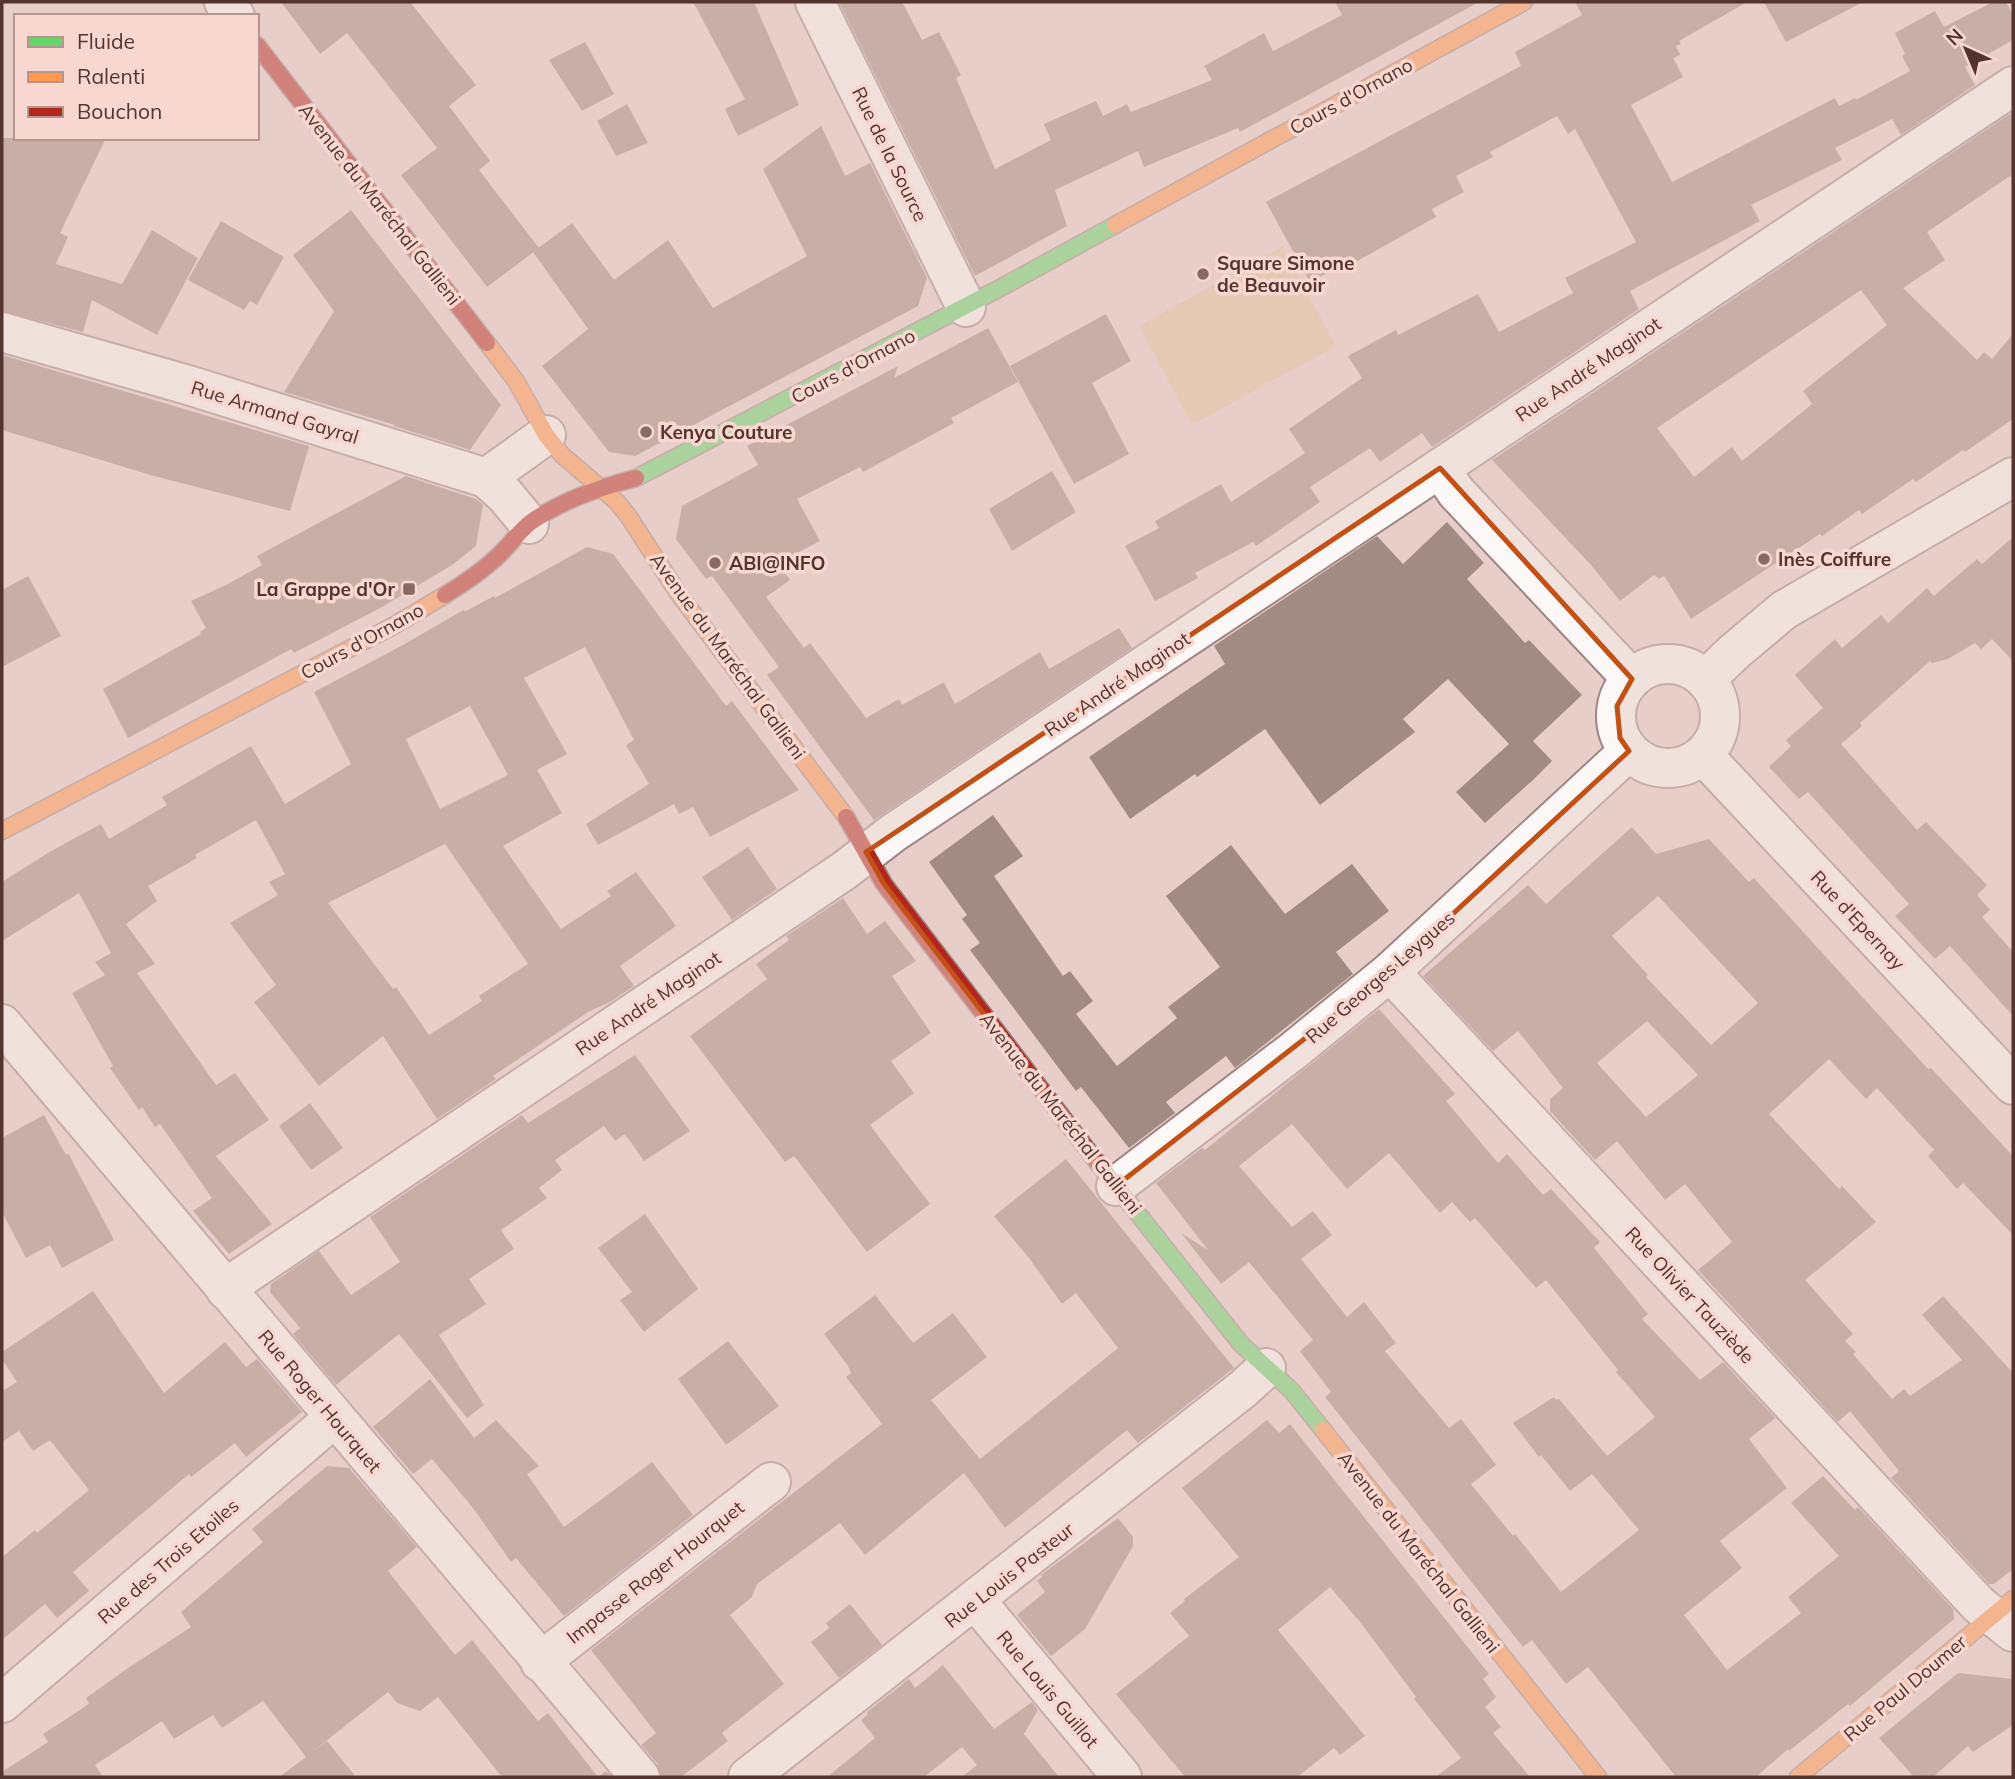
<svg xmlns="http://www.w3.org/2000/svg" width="2015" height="1779" font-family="Mulish,sans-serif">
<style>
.green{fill:#e0c69d}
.building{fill:#a18b82;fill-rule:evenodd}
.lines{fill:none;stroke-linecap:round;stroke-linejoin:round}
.street-casing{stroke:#9e8682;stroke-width:42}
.fast-casing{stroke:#9e8682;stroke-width:19}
.slow-casing{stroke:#9e8682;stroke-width:19}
.jam-casing{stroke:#9e8682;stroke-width:19}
.street{stroke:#fcf8f7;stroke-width:38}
.fast{stroke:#63d668;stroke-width:16}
.slow{stroke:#ff974d;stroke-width:16}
.jam{stroke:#b3261e;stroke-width:16}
.marked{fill:none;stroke:#c35014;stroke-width:5;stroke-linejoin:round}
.poi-dot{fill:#876a64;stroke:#f7d7d0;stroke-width:2.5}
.labels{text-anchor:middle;stroke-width:7;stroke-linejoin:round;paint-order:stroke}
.street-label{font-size:19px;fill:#53342e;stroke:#f7d7d0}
.poi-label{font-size:19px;font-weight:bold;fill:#53342e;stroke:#f7d7d0;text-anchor:start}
</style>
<rect width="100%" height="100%" fill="#e8cec9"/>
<!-- green -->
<path class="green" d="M1282 247 1336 346 1192 425 1139 326Z"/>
<!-- building -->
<g class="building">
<path d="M281 2H410L476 85 449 106 490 161 479 170 539 248 487 287 401 175 437 148 347 33 320 54Z"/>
<path d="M693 2H754L799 105 738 136 725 109 745 99Z"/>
<path d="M839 2H902L922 40 939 32 961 75 956 78 995 169 1051 140 1044 124 1096 101 1103 116 1127 104 1131 112 1212 80 1204 66 1264 33 1273 51 1342 15 1335 2H1479L1240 132 1238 128 1144 167 1138 151 1055 190 1067 226 975 276Z"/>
<path d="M1575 2H1747L1679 41 1681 44 1676 46 1680 55 1673 58 1683 77 1631 105 1672 182 1835 98 1839 106 1855 98 1856 100 1910 71 1902 56 1905 54 1895 33 1935 11 1944 27 1993 2H2006L2013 15V40L1965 67 1975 85 1901 135 1892 119 1835 148 1842 160 1751 205 1760 221 1630 291 1639 309 1432 447 1422 433 1380 462 1370 448 1310 487 1320 502 1256 546 1253 542 1195 573 1198 578 1155 601 1125 546 1159 528 1155 521 1221 484 1231 502 1305 453 1289 429 1362 378 1348 356 1396 330 1398 335 1478 294 1499 332 1573 293 1565 278 1636 242 1575 129 1568 134 1557 116 1490 152 1493 157 1456 176 1464 192 1432 209 1436 217 1343 269 1341 266 1310 282 1266 202 1521 66 1515 52 1582 15Z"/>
<path d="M1764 2H1863L1786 42Z"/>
<path d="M585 42 614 94 582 111 549 60Z"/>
<path d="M627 104 648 143 616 156 597 121Z"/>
<path d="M2013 112V174L1927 232 1945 260 1903 288 1977 360 1984 352 1992 359 2013 334V419L1965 452 1963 450 1916 482 1913 479 1862 514 1859 510 1822 536 1820 534 1691 619 1664 576 1659 579 1654 575 1620 601 1591 565 1492 460ZM1861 290 1887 325 1803 391 1812 404 1742 461 1732 447 1694 477 1657 428Z"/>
<path d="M821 126 845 176 870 163 927 278 918 306 635 456 609 452 542 366 588 329 533 252 572 223 614 280 668 240 713 308 807 256 763 169Z"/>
<path d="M2 138H106L60 233 68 237 56 264 122 284 152 230 198 258 157 335 92 300 83 332 2 311Z"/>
<path d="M351 210 501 405 470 450 394 426 395 425 284 392 334 311 293 255Z"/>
<path d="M221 221 284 257 257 305 250 301 244 310 188 280Z"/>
<path d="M1106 314 1131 361 1092 383 1129 454 1074 484 1010 366Z"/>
<path d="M988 328 1018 382 951 418 954 423 863 472 860 467 797 499 820 541 778 563 790 580 766 597 804 648 810 643 866 718 899 699 902 705 944 682 955 704 1040 652 1049 669 1119 628 1132 648 874 820 767 675 779 667 712 576 706 579 676 539 682 506 758 465 747 446 898 366 894 378Z"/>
<path d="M2 355 309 446 290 511 154 476 2 430Z"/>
<path d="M1052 471 1076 512 1012 551 989 509Z"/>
<path d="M406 476 476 499 483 505 476 546 452 565 382 607 294 653 291 649 128 738 103 689 201 634 200 632 206 628 191 601 228 584 262 565 257 556Z"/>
<path d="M1447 522 1484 563 1467 579 1525 643 1529 640 1582 695 1533 741 1552 761 1533 780 1485 823 1456 792 1509 744 1448 679 1403 719 1415 732 1320 805 1265 729 1197 777 1195 774 1130 819 1089 757 1225 664 1214 646 1377 536 1403 564Z"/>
<path d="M2013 537V661L1992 639 1981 649 1975 643 1948 659 1932 663 1930 661 1860 723 1862 726 1841 744 1917 830 1926 822 1987 885 1977 895 1990 910 1982 917 2013 952V1016L1950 946 1935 959 1895 916 1909 904 1808 792 1799 799 1769 767 1791 746 1786 740 1823 708 1795 675 1835 639 1842 648 1881 615 1888 623 1927 588 1934 596 1977 559 1982 564Z"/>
<path d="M587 547 613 554 726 706 732 701 799 790 710 837 693 807 679 814 674 804 598 845 586 824 649 784 626 745 634 740 585 647 524 678 567 754 537 770 562 813 503 846 561 929 611 896 607 891 636 872 676 926 620 966 634 986 610 1002 588 1012 493 1076 496 1079 437 1119 383 1036 319 1086 254 1002 276 985 230 923 278 895 269 882 285 874 256 820 195 855 197 858 148 886 157 901 126 924 155 964 137 973 216 1085 235 1073 269 1120 216 1156 272 1224 229 1254 193 1211 212 1198 160 1124 155 1127 142 1107 139 1110 110 1068 113 1066 72 993 105 975 95 962 111 953 79 893 2 941V882L51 851 101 824 109 839 167 805 162 797 251 746 285 804 351 764 314 692 403 645 465 609 464 612 494 596 495 598ZM470 706 508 775 440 809 406 739ZM445 844 528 964 479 996 482 1001 429 1035 396 987 393 989 328 903Z"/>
<path d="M28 576 61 636 2 667V590Z"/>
<path d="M993 815 1023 856 994 876 1063 976 1070 971 1093 1001 1076 1014 1117 1066 1177 1018 1168 1007 1220 967 1166 896 1231 845 1285 914 1352 864 1389 911 1336 952 1353 974 1235 1068 1226 1056 1166 1102 1175 1113 1129 1148 1081 1087 1076 1091 970 950 980 943 962 919 967 915 929 862Z"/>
<path d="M1632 827 1656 854 1709 839 1749 882 1754 878 1928 1069 1931 1068 2013 1156V1235L1963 1183 1957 1189 1928 1156 1934 1150 1877 1088 1866 1099 1829 1059 1769 1114 1839 1189 1842 1186 1876 1222 1805 1280 1853 1334 1845 1341 1856 1352 1853 1354 1892 1399 1904 1389 1910 1396 1962 1360 1922 1315 1943 1296 2013 1373V1569L1994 1584H1989L1891 1478 1899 1471 1850 1411 1838 1422 1698 1270 1732 1242 1685 1184 1665 1200 1617 1141 1595 1160 1550 1111V1099L1563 1088 1518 1031 1493 1051 1423 976 1528 885 1546 904ZM1658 896 1758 1003 1711 1045 1646 977 1648 975 1612 936ZM1647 1021 1698 1075 1646 1117 1597 1063Z"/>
<path d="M748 847 777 889 732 920 702 877Z"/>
<path d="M843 898 867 934 885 921 916 961 892 976 931 1033 891 1061 914 1093 870 1125 930 1204 867 1252 794 1156 785 1162 690 1036 767 979 756 964 789 940 786 936Z"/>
<path d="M1379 1009 1455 1094 1446 1101 1498 1163 1507 1154 1543 1195 1551 1189 1600 1242 1594 1248 1648 1314 1642 1319 1700 1380 1723 1362 1775 1418 1749 1439 1787 1488 1720 1541 1742 1568 1684 1615 1727 1670 1801 1613 1788 1597 1839 1556 1791 1503 1823 1476 1855 1510 1858 1507 1953 1609 1954 1619 1850 1706 1848 1704 1789 1751 1788 1749 1756 1777H1676L1588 1667 1566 1684 1532 1640 1523 1647 1325 1397 1331 1392 1300 1351 1313 1340 1249 1262 1221 1284 1181 1233 1208 1250 1156 1183 1202 1148 1205 1150ZM1292 1124 1347 1189 1389 1153 1440 1213 1452 1202 1470 1222 1475 1218 1536 1288 1546 1280 1618 1370 1616 1372 1655 1417 1607 1456 1559 1399 1557 1400 1554 1397 1513 1423 1539 1457 1541 1455 1570 1491 1592 1474 1639 1530 1561 1592 1515 1534 1513 1536 1471 1484 1496 1465 1461 1419 1449 1428 1385 1351 1396 1343 1364 1302 1347 1317 1301 1259 1332 1235 1313 1211 1292 1227 1239 1166Z"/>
<path d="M635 1055 690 1131 644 1161 625 1134 615 1141 604 1126 555 1160 562 1170 539 1188 547 1198 501 1230 514 1249 469 1279 486 1304 439 1335 484 1405 467 1418 399 1334 336 1385 293 1334 300 1328 270 1292 271 1284 319 1251 351 1295 400 1262 370 1217 522 1115 528 1123Z"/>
<path d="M310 1103 343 1148 311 1170 279 1126Z"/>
<path d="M44 1115 66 1155 68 1153 114 1240 62 1268 50 1245 26 1258 2 1212V1138Z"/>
<path d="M1066 1159 1234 1368 1138 1443 1127 1430 1005 1528 964 1473 865 1555 840 1523 757 1584 752 1597 730 1615 784 1684 722 1733 728 1741 681 1777H661L657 1763 641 1745 656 1733 591 1650 882 1424 846 1377 851 1373 848 1366 824 1334 875 1295 913 1343 953 1313 987 1357 931 1400 980 1459 1118 1348 1076 1293 1062 1304 1029 1258 994 1216Z"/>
<path d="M645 1214 698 1289 644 1332 620 1300 632 1292 598 1248Z"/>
<path d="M93 1291 164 1393 225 1342 246 1367 257 1359 302 1412 246 1457 235 1443 191 1477 189 1474 73 1572 89 1591 57 1618 45 1604 2 1640V1557L35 1530 37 1533 89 1490 50 1440 33 1451 19 1431 2 1442V1391L17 1382 2 1359V1352Z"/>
<path d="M728 1341 779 1406 726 1445 678 1379Z"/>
<path d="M430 1379 474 1438 496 1420 539 1466 527 1474 564 1527 652 1462 693 1515 564 1616 516 1558 511 1562 473 1508 432 1459 413 1474 373 1427Z"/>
<path d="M1267 1420 1279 1433 1290 1424 1489 1674 1483 1679 1496 1697 1485 1707 1501 1727 1493 1733 1530 1777H1435L1461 1758 1414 1699 1416 1697 1360 1622 1330 1587 1278 1630 1365 1736 1340 1755 1334 1748 1297 1777H1185L1116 1694 1189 1636 1170 1613 1185 1601 1184 1599 1239 1557 1182 1488Z"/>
<path d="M327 1466 349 1468 417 1547 388 1571 455 1655 472 1640 538 1721 548 1713 598 1777 606 1771 612 1777H502L438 1697 420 1711 397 1703 388 1692 312 1752 327 1741 356 1777H279L306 1757 263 1701 222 1728 213 1715 174 1739 162 1721 95 1765 103 1777H2V1772L48 1742 43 1734 89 1704 86 1698 128 1668 191 1627 181 1612 263 1542 252 1529Z"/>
<path d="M1118 1518 1133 1537V1546L1085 1629 1051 1656 1017 1615 1045 1592 1037 1581 1042 1577 1041 1575Z"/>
<path d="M850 1604 882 1645 839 1678 811 1642 829 1628 826 1623Z"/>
<path d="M943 1665 994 1729 1032 1702 1038 1710 1024 1734 1059 1777H962L977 1765 962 1747 924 1777H827L875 1738 861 1720 868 1714 867 1712 909 1679 915 1688Z"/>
<path d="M1958 1673 2013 1679V1725L1973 1752 1968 1746 1933 1777H1914L1879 1738Z"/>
</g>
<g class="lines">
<!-- street casing -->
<g class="street-casing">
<g id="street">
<path d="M224 2 235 16"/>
<path d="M815 2 966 307"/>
<path d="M2 332 188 385 486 478 505 495 529 524"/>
<path d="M1440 468 1456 492 1632 679"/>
<path d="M486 478 546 435"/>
<circle cx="1668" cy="716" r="52"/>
<path d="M1705 680 1734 652 1784 610 2013 477"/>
<path d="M1703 755 2013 1085"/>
<path d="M1390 972 1979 1605 2013 1632"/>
<path d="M2 1024 640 1777"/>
<path d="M1116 1186 1293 1051 1390 972 1629 751"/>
<path d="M226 1290 242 1277 845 870 893 833 2013 86"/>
<path d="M976 1601 1122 1777"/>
<path d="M540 1662 771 1482"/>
<path d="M2 1703 334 1418"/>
<path d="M748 1777 1243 1389 1266 1368"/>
</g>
</g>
<!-- fast casing -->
<g class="fast-casing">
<g id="fast">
<path d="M636 478 1002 287 1115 225"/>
<path d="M1097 1162 1241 1344 1292 1391 1323 1430"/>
</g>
</g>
<!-- slow casing -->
<g class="slow-casing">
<g id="slow">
<path d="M1115 225 1524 2"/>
<path d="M487 343 516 381 546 435 562 455 617 502 629 517 678 593 846 817"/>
<path d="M2 831 393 626 445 595"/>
<path d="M1323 1430 1598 1777"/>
<path d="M1798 1777 2013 1599"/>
</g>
</g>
<!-- jam casing -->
<g class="jam-casing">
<g id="jam">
<path d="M257 45 487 343"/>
<path d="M445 595C463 584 481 572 497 557 509 546 518 532 531 522 563 500 598 488 636 478"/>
<path d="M846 817 884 884 1097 1162"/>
</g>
</g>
<!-- street -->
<use href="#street" class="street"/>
<!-- fast -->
<use href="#fast" class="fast"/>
<!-- slow -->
<use href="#slow" class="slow"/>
<!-- jam -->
<use href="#jam" class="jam"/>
</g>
<!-- marked area -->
<path d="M0 0H2015V1779H0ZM1440 468 1632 679 1617 706 1620 738 1629 751 1390 972 1116 1186 884 884 866 852Z" fill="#e8cec9" fill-opacity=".55" fill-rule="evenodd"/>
<path class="marked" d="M1440 468 1632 679 1617 706 1620 738 1629 751 1390 972 1116 1186 884 884 866 852Z"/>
<!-- markers -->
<g class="poi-dot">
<circle cx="1203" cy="274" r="7"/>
<circle cx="646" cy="432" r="7"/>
<circle cx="1764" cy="559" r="7"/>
<circle cx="715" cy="563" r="7"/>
<rect x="402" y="582" width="14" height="14" rx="3.5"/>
</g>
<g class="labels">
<!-- street labels -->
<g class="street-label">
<text transform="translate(1351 96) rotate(-29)" y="7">Cours d'Ornano</text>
<text transform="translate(890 154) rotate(64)" y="7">Rue de la Source</text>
<text transform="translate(380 204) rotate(52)" y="7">Avenue du Maréchal Gallieni</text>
<text transform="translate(853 366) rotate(-28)" y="7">Cours d'Ornano</text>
<text transform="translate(1588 369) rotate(-34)" y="7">Rue André Maginot</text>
<text transform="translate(275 412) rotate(17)" y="7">Rue Armand Gayral</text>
<text transform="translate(362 641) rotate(-29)" y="7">Cours d'Ornano</text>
<text transform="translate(728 656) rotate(54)" y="7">Avenue du Maréchal Gallieni</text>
<text transform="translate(1117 684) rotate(-34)" y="7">Rue André Maginot</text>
<text transform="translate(1858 920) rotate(47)" y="7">Rue d'Epernay</text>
<text transform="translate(1380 977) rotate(-41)" y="7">Rue Georges Leygues</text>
<text transform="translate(648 1003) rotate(-34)" y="7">Rue André Maginot</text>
<text transform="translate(1061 1113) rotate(52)" y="7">Avenue du Maréchal Gallieni</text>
<text transform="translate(1690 1295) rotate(47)" y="7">Rue Olivier Tauziède</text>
<text transform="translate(320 1401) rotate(50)" y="7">Rue Roger Hourquet</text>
<text transform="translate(1419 1552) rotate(52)" y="7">Avenue du Maréchal Gallieni</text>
<text transform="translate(168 1561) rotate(-41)" y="7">Rue des Trois Etoiles</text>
<text transform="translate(655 1572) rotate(-38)" y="7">Impasse Roger Hourquet</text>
<text transform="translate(1009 1575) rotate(-38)" y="7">Rue Louis Pasteur</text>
<text transform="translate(1905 1688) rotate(-40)" y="7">Rue Paul Doumer</text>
<text transform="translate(1048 1689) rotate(50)" y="7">Rue Louis Guillot</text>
</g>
<!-- poi labels -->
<g class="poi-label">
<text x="1217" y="270">Square Simone<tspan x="1217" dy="22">de Beauvoir</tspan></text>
<text x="660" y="439">Kenya Couture</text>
<text x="1778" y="566">Inès Coiffure</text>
<text x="729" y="570">ABI@INFO</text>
<text x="395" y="596" text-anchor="end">La Grappe d'Or</text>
</g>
</g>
<!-- border -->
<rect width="2015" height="1779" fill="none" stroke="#53342e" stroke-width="7"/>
<!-- legend -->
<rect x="14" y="14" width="245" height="126" fill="#f7d7d0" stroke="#b5968f" stroke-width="2"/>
<rect x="28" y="37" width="35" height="10" fill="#63d668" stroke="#b5968f" stroke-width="2"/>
<text x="77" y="49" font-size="21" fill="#53342e">Fluide</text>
<rect x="28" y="72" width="35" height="10" fill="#ff974d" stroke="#b5968f" stroke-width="2"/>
<text x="77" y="84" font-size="21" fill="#53342e">Ralenti</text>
<rect x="28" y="107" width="35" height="10" fill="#b3261e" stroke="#b5968f" stroke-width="2"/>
<text x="77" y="119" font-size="21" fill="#53342e">Bouchon</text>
<!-- north arrow -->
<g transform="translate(1966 49) rotate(316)" stroke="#f7d7d0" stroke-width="5" paint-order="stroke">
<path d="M0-5L12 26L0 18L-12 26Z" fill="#53342e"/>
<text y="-10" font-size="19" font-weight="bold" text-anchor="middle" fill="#53342e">N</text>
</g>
</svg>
